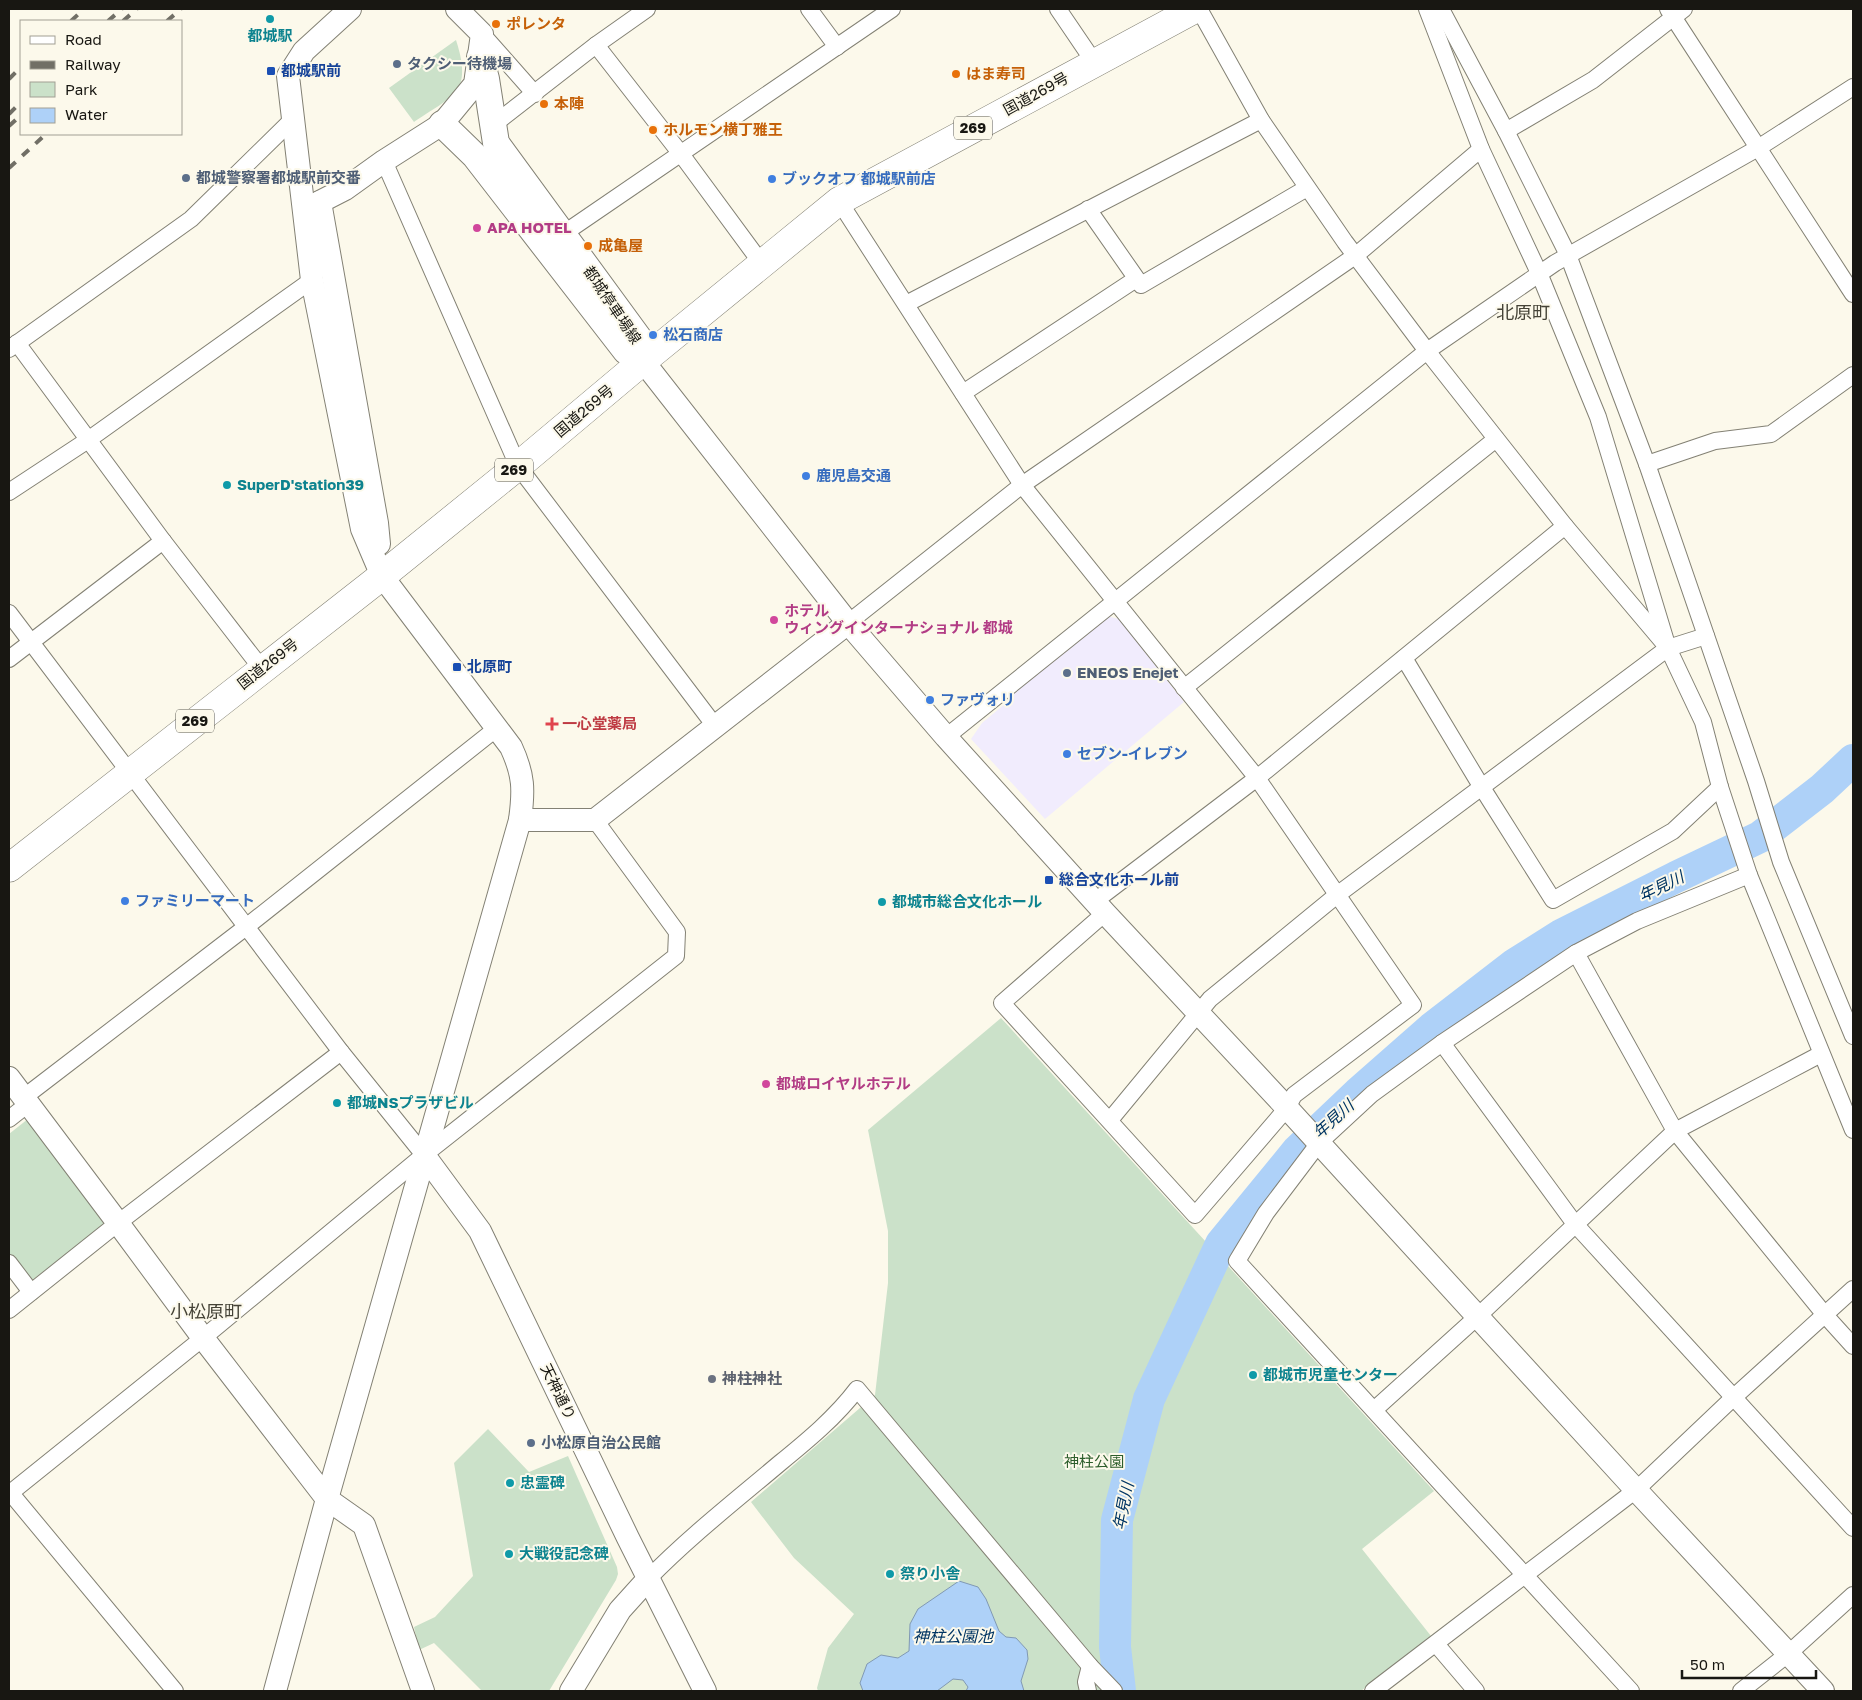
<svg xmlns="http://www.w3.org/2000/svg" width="1862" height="1700" font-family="'Golos Text','Noto Sans JP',sans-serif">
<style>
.commercial{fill:#f1ecfd}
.green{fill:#cbe1c9}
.water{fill:#aed1f8;stroke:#8199b3}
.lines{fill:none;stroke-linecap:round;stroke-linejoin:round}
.river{stroke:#aed1f8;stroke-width:32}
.street-casing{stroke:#838174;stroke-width:18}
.secondary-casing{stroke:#838174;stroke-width:24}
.primary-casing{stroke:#838174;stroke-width:28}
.highway-casing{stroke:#838174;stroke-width:29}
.street{stroke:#fff;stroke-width:16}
.secondary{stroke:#fff;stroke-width:22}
.primary{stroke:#fff;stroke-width:26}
.highway{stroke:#fff;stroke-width:28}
.rail{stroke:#716f66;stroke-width:4;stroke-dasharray:9 9;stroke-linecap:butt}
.culture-dot{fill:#0f9aa8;stroke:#fcf9eb;stroke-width:2}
.food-dot{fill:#e8710a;stroke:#fcf9eb;stroke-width:2}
.service-dot{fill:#5c6f8a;stroke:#fcf9eb;stroke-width:2}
.transit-dot{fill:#1a4fb4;stroke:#fcf9eb;stroke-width:2}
.shop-dot{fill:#3f7fe0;stroke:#fcf9eb;stroke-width:2}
.hotel-dot{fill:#d1479c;stroke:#fcf9eb;stroke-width:2}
.health-dot{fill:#e0444e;stroke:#fcf9eb;stroke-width:2}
.worship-dot{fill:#6b7280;stroke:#fcf9eb;stroke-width:2}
.labels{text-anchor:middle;stroke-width:4;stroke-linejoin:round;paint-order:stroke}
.shield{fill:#fcf9eb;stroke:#5c5b53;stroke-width:1}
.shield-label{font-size:14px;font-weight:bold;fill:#181712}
.food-label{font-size:15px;font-weight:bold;fill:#c56008;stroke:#fcf9eb;text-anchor:start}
.culture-label{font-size:15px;font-weight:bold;fill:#0d838f;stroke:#fcf9eb;text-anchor:start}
.service-label{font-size:15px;font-weight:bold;fill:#4e5e75;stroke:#fcf9eb;text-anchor:start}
.transit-label{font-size:15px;font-weight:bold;fill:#164399;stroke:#fcf9eb;text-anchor:start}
.street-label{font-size:15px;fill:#181712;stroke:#fcf9eb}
.shop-label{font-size:15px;font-weight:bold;fill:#366cbe;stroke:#fcf9eb;text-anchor:start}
.hotel-label{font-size:15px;font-weight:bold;fill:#b23c85;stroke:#fcf9eb;text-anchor:start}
.health-label{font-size:15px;font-weight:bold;fill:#be3a42;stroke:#fcf9eb;text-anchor:start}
.worship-label{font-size:15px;font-weight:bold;fill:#5b616d;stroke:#fcf9eb;text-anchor:start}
.park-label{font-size:15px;fill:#2c5d2b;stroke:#fcf9eb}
.water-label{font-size:16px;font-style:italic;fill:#003563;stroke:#fcf9eb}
.quarter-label{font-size:18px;fill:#454337;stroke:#fcf9eb}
</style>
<rect width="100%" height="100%" fill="#fcf9eb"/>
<!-- commercial -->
<path class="commercial" d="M1107 616 1119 619 1184 702 1045 819 971 739 982 723 1006 703 1016 691Z"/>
<!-- green -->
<g class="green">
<path d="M456 40C461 56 466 74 458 90 455 97 422 116 414 122L389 88Z"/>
<path d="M1001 1018 1434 1491 1362 1549 1431 1636 1361 1691H818L817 1688 828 1648 854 1614 794 1558 751 1502 875 1395 888 1283V1231L868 1130Z"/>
<path d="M28 1119 107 1224 28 1283 9 1257V1134Z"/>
<path d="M488 1429 529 1472 568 1456 617 1567 618 1574 616 1580 549 1691H482L434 1643 419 1650 414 1627 435 1617 473 1576 454 1463Z"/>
</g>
<!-- water -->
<path class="water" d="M959 1581 978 1587 986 1599 999 1631 1006 1637 1016 1638 1027 1650 1028 1659 1021 1681 1024 1691H966L968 1687 963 1680 953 1679 937 1691H863L860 1683 867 1664 881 1655 898 1658 909 1651 910 1624 918 1609Z"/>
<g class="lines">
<!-- river -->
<path class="river" d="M1120 1691 1115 1647 1117 1520 1149 1399 1221 1244 1298 1150 1358 1093 1432 1028 1515 964 1561 935 1676 877 1760 837 1822 789 1853 760"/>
<!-- street casing -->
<g class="street-casing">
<g id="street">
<path d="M809 9 837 47"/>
<path d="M1058 9 1094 62"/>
<path d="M1199 9 1261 120 1345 242 1427 351 1565 526 1663 642"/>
<path d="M1427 9 1481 149 1539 273 1598 417 1668 648 1703 722 1720 787 1749 875 1853 1130"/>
<path d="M1441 9 1506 131 1568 255 1647 464 1756 781 1781 862 1853 1036"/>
<path d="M1668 9 1853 294"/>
<path d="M482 34 535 94"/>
<path d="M596 45 681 154 762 264"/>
<path d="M493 125 596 45 647 9"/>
<path d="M1506 131 1593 80 1684 9"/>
<path d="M384 161 518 466 715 726"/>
<path d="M839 201 1022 485 1257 778 1413 1005 1294 1095 1287 1108 1195 1215 1002 1003 1105 913"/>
<path d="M1088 209 1141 285 1307 188"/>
<path d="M563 234 892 9"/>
<path d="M906 304 1261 120"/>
<path d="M17 343 163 541 262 669"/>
<path d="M9 349 191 219 292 120"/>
<path d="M963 393 1136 279"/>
<path d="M1647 464 1715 441 1771 434 1853 375"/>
<path d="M9 492 88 440 312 280"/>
<path d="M9 613 341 1052 424 1155"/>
<path d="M848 623 1022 485 1355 256 1481 149"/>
<path d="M1404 658 1481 786 1553 900 1673 831 1720 787"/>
<path d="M9 659 163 541"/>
<path d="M1184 688 1496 439"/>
<path d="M946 737 1427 351 1555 263 1758 148 1853 87"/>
<path d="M1095 901 1257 778 1565 526"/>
<path d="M1576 953 1675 1131 1825 1315 1853 1346"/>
<path d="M1442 1043 1575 1224 1853 1528"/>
<path d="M23 1098 246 927 497 728"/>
<path d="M9 1119 28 1104"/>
<path d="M1110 1120 1210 999 1337 895 1668 648 1706 636"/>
<path d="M9 1263 31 1292"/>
<path d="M9 1310 118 1223 341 1052"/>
<path d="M1374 1410 1477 1317 1675 1131 1821 1054"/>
<path d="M9 1491 175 1691"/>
<path d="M9 1494 203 1338 424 1155 676 956 677 932 595 820"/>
<path d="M648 1579C689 1537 735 1501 780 1463 807 1441 836 1417 857 1389L1090 1666 1114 1691"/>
<path d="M1436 1644 1476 1691"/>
<path d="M1088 1691 1086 1682 1090 1666"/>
<path d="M1373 1691 1636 1490 1734 1397 1853 1289"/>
<path d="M1631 1691 1237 1261 1266 1213 1319 1143 1372 1094 1442 1043 1576 953 1637 921 1749 875"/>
<path d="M1741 1691 1788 1654 1853 1595"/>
</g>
</g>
<!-- secondary casing -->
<g class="secondary-casing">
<g id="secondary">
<path d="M320 202 377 523 379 544"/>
<path d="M306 209 345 189 384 161 442 124 475 84 482 34 457 9"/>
<path d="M643 361 848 623 946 737 1105 913 1287 1108 1636 1490 1823 1691"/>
<path d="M520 820H595L848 623"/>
<path d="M9 1078 118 1223 203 1338 327 1499 364 1525 423 1691"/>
<path d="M424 1155 480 1231 628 1538 705 1691"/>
<path d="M275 1691 327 1499 520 820C524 790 524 775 511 747L382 576 362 529 312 280 288 76 304 51 350 9"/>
<path d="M571 1691 620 1610 648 1579"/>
</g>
</g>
<!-- primary casing -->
<g class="primary-casing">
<g id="primary">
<path d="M480 57 486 79 496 143 640 340 643 361"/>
<path d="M442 124 475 156 626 351 643 361"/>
</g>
</g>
<!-- highway casing -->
<g class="highway-casing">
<path id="highway" d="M9 868 382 576 518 466 643 361 839 201 1195 9"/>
</g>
<!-- street -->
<use href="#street" class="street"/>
<!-- secondary -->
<use href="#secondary" class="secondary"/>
<!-- primary -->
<use href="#primary" class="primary"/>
<!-- highway -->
<use href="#highway" class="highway"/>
<!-- rail -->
<g class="rail">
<path d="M71 21 84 9"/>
<path d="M108 21 122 9"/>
<path d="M123 21 137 9"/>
<path d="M167 21 181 9"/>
<path d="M9 79 21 67"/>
<path d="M9 114 21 102"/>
<path d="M9 126 21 115"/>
<path d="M9 168 46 134"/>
</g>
</g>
<!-- markers -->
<g class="culture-dot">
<circle cx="270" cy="19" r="5"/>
<circle cx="227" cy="485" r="5"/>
<circle cx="882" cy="902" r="5"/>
<circle cx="337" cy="1103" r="5"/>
<circle cx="1253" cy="1375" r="5"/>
<circle cx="510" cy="1483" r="5"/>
<circle cx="509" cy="1554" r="5"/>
<circle cx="890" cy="1574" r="5"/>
</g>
<g class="food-dot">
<circle cx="496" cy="24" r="5"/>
<circle cx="956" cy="74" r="5"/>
<circle cx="544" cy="104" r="5"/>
<circle cx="653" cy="130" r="5"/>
<circle cx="588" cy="246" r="5"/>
</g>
<g class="service-dot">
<circle cx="397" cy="64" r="5"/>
<circle cx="186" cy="178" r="5"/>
<circle cx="1067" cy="673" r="5"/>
<circle cx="531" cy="1443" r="5"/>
</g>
<g class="transit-dot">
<rect x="266" y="66" width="10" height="10" rx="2.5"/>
<rect x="452" y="662" width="10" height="10" rx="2.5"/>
<rect x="1044" y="875" width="10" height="10" rx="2.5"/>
</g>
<g class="shop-dot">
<circle cx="772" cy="179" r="5"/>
<circle cx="653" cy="335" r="5"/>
<circle cx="806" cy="476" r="5"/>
<circle cx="930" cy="700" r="5"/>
<circle cx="1067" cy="754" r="5"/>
<circle cx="125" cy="901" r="5"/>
</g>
<g class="hotel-dot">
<circle cx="477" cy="228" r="5"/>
<circle cx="774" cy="620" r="5"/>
<circle cx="766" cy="1084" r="5"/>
</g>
<path class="health-dot" d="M549.5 716.5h5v5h5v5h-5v5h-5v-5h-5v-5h5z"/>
<circle class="worship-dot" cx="712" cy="1379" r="5"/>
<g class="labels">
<!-- shield labels -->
<g class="shield">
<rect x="954" y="116.5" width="38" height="23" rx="4"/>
<rect x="495" y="458.5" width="38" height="23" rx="4"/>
<rect x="176" y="709.5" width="38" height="23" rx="4"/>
</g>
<g class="shield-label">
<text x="973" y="133">269</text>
<text x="514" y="475">269</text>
<text x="195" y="726">269</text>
</g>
<!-- food labels -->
<g class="food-label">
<text x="506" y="29">ポレンタ</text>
<text x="966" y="79">はま寿司</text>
<text x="554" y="109">本陣</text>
<text x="663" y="135">ホルモン横丁雅王</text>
<text x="598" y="251">成亀屋</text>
</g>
<!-- culture labels -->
<g class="culture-label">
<text x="270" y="41" text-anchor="middle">都城駅</text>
<text x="237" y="490">SuperD'station39</text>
<text x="892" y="907">都城市総合文化ホール</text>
<text x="347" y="1108">都城NSプラザビル</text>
<text x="1263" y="1380">都城市児童センター</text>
<text x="520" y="1488">忠霊碑</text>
<text x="519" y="1559">大戦役記念碑</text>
<text x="900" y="1579">祭り小舎</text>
</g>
<!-- service labels -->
<g class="service-label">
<text x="407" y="69">タクシー待機場</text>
<text x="196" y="183">都城警察署都城駅前交番</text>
<text x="1077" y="678">ENEOS Enejet</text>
<text x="541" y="1448">小松原自治公民館</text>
</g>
<!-- transit labels -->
<g class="transit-label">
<text x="281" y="76">都城駅前</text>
<text x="467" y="672">北原町</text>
<text x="1059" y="885">総合文化ホール前</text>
</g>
<!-- street labels -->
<g class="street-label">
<text transform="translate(1036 94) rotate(-29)" y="5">国道269号</text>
<text transform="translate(612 305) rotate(56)" y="5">都城停車場線</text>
<text transform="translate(584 411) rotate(-40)" y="5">国道269号</text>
<text transform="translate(268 664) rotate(-38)" y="5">国道269号</text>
<text transform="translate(558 1392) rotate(64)" y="5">天神通り</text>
</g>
<!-- shop labels -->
<g class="shop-label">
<text x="782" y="184">ブックオフ 都城駅前店</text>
<text x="663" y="340">松石商店</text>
<text x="816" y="481">鹿児島交通</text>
<text x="940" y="705">ファヴォリ</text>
<text x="1077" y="759">セブン-イレブン</text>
<text x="135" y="906">ファミリーマート</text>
</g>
<!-- hotel labels -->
<g class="hotel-label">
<text x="487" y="233">APA HOTEL</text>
<text x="784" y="616">ホテル<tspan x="784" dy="17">ウィングインターナショナル 都城</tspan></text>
<text x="776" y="1089">都城ロイヤルホテル</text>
</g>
<!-- health labels -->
<g class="health-label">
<text x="562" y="729">一心堂薬局</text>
</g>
<!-- worship labels -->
<g class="worship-label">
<text x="722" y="1384">神柱神社</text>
</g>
<!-- park labels -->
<g class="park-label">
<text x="1094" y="1467">神柱公園</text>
</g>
<!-- water labels -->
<g class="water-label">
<text transform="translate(1661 886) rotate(-26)" y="6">年見川</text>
<text transform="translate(1333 1119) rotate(-42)" y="6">年見川</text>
<text transform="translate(1123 1506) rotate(-79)" y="6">年見川</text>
<text x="953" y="1642">神柱公園池</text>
</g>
<!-- quarter labels -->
<g class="quarter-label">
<text x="1523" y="319">北原町</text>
<text x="206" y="1318">小松原町</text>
</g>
</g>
<!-- border -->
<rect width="1862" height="1700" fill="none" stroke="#181712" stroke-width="20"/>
<!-- legend -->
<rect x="20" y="20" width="162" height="115" fill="#fcf9eb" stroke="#a19f94"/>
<rect x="30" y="36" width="25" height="8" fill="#ffffff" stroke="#a19f94"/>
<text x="65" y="45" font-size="15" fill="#181712">Road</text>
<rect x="30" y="61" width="25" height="8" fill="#716f66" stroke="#a19f94"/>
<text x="65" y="70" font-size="15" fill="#181712">Railway</text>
<rect x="30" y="82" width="25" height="15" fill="#cbe1c9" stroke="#a19f94"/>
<text x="65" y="95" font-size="15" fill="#181712">Park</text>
<rect x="30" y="108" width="25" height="15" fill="#aed1f8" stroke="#a19f94"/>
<text x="65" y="120" font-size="15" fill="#181712">Water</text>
<!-- scale -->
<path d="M1682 1670v8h134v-8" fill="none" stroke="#181712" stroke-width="2.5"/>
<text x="1690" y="1670" font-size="15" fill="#181712" stroke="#fcf9eb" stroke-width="4" paint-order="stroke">50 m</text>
</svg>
